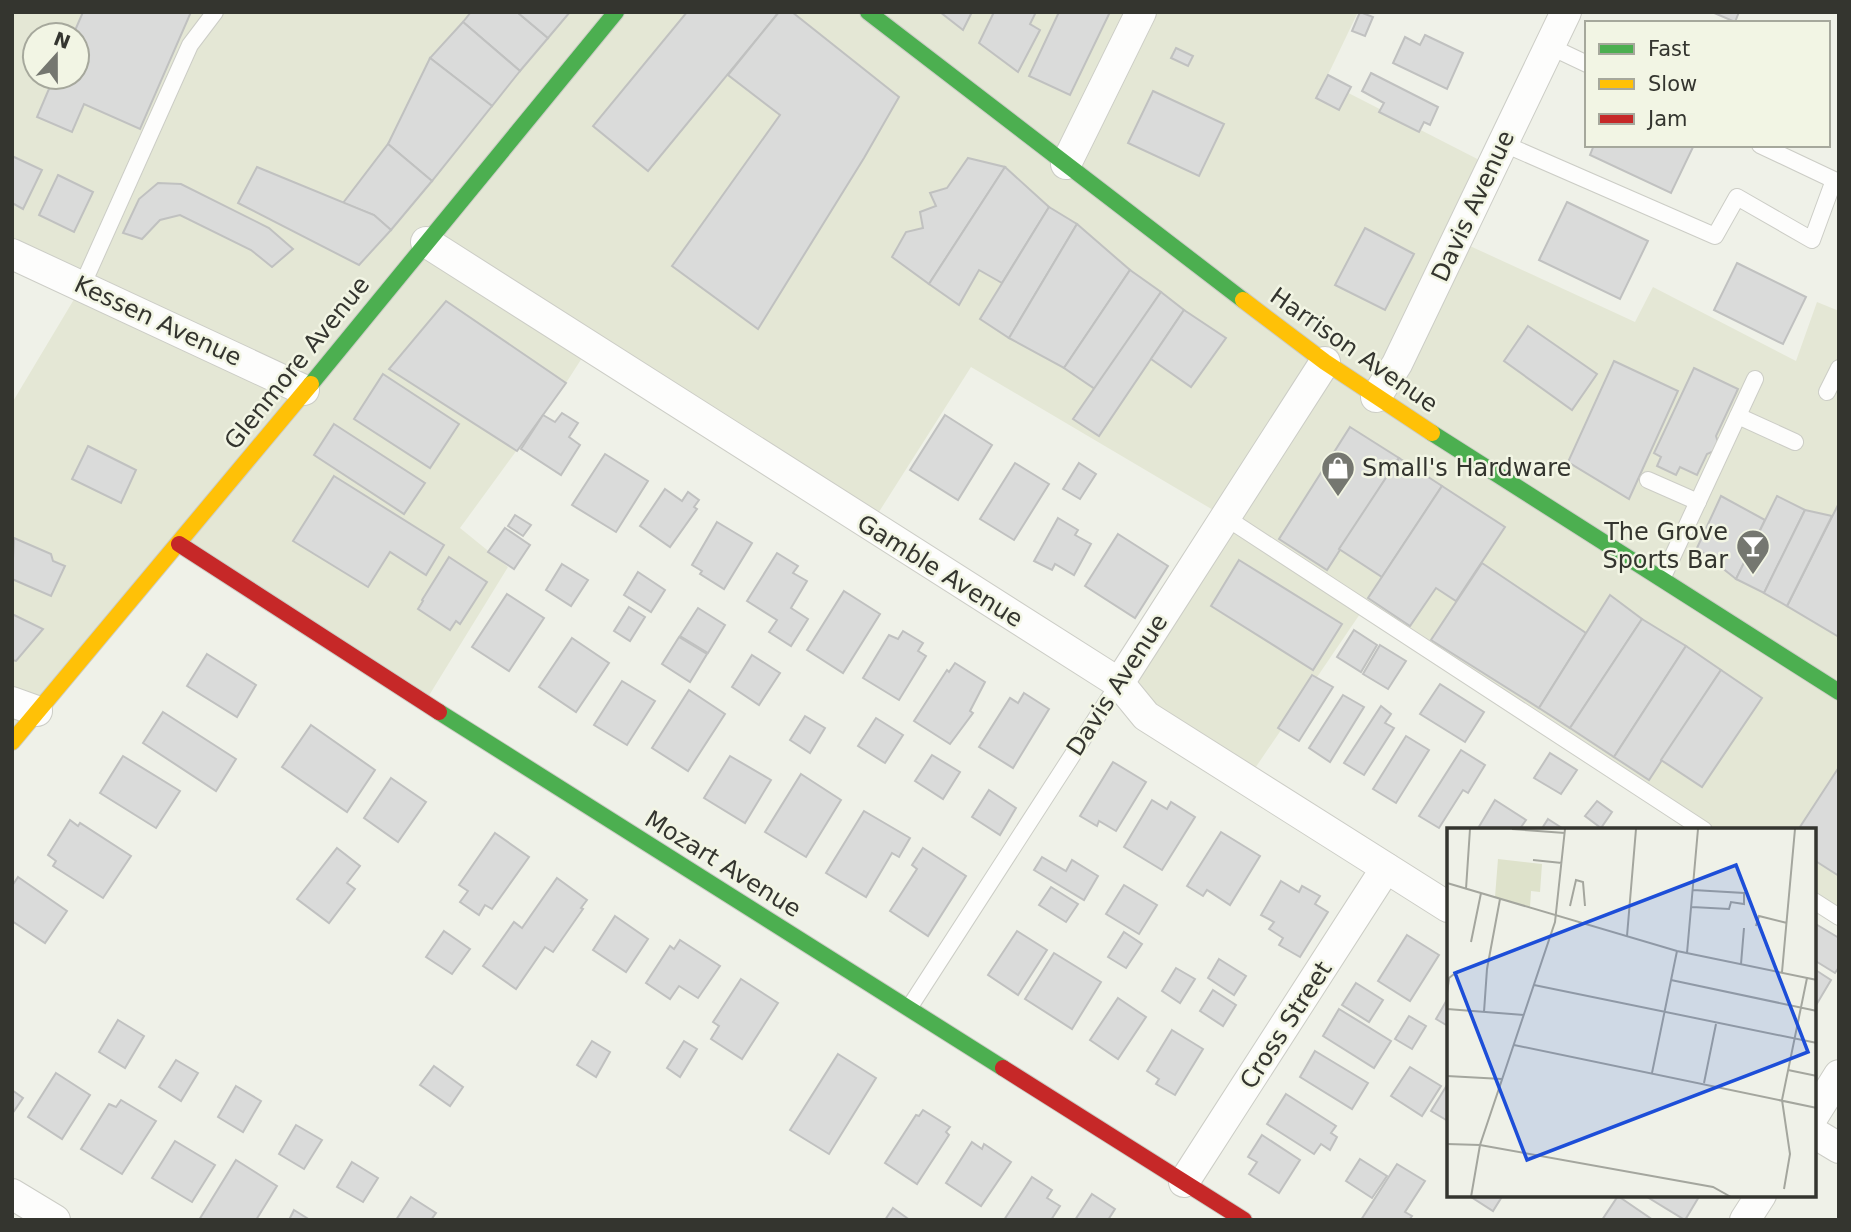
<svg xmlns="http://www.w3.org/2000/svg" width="1851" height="1232" font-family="'DejaVu Sans',sans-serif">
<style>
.built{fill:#e4e7d5;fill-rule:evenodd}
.building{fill:#dadbda;stroke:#c0c1c0;stroke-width:2}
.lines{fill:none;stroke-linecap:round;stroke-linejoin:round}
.lane-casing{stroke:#cccdc6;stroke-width:18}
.street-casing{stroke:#cccdc6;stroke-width:32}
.fast-casing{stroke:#cccdc6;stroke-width:18}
.slow-casing{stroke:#cccdc6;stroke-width:18}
.jam-casing{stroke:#cccdc6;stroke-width:18}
.lane{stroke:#fdfdfc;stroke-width:16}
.street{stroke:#fdfdfc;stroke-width:30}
.fast{stroke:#4caf50;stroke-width:16}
.slow{stroke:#ffc107;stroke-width:16}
.jam{stroke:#c62828;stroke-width:16}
.labels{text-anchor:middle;stroke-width:5;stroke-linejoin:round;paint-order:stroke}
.street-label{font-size:24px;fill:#34352f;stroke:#f2f5e4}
.poi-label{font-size:24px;fill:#34352f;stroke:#f2f5e4;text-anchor:start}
.inset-road{fill:none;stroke:#a4a69e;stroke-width:2}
.view{fill:#1d4ed8;fill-opacity:0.15;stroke:#1d4ed8;stroke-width:3.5}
.inset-edge{fill:none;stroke:#34352f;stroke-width:3.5}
</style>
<rect width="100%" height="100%" fill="#eff1e8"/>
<!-- built -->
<path class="built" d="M12 12H1358L1325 81 1491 166 1457 240 1635 322 1653 287 1796 361 1817 302 1839 311V917L1814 901V830L1704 829 1364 608 1247 780 1119 683 1225 517 971 367 870 526 589 347 566 383 460 528 508 567 425 702 179 544 12 742V403L82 286 12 254ZM35 35H77V77H35Z"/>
<!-- building -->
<g class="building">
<path d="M83 12H191L140 129 84 104 72 132 37 117 54 77H77V35H73Z"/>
<path d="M471 12H517L548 38 520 71 463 22Z"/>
<path d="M517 12H570L548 38Z"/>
<path d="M687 12H779L648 171 593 126Z"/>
<path d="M779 12H792L899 97 864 158 758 329 672 266 780 115 728 75Z"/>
<path d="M940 12H972L963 30Z"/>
<path d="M994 12H1036L1030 24 1040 30 1018 72 979 43Z"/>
<path d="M1059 12H1110L1070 95 1029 76Z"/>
<path d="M1360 12 1373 17 1365 36 1352 31Z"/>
<path d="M1712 12H1739L1735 22Z"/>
<path d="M463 22 520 71 492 106 430 58Z"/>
<path d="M1425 35 1463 53 1447 89 1393 63 1405 37 1420 45Z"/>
<path d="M1176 48 1193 56 1188 66 1171 58Z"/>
<path d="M430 58 492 106 432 181 388 144Z"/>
<path d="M1371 73 1438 107 1430 125 1424 122 1419 132 1379 112 1384 103 1362 91Z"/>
<path d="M1328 75 1351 87 1339 110 1316 98Z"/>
<path d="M1153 91 1224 124 1199 176 1128 143Z"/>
<path d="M388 144 432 181 391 230 374 215 343 203Z"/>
<path d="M1594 145H1694L1671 193 1590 155Z"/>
<path d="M12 156 42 170 23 209 12 203Z"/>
<path d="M968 158 1005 167 929 284 892 257 906 232 923 228 920 212 936 206 930 193 947 188Z"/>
<path d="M257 167 374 215 391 230 359 265 238 203Z"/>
<path d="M1005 167 1049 207 1002 283 979 270 959 305 929 284Z"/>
<path d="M58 175 93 192 74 232 39 215Z"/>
<path d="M158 183 181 184 269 228 293 249 272 267 251 250 180 215 160 220 142 239 123 233 139 199Z"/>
<path d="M1567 202 1648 241 1620 299 1539 260Z"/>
<path d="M1049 207 1077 224 1009 338 980 319Z"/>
<path d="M1077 224 1130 270 1064 368 1009 338Z"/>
<path d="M1365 228 1414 254 1385 310 1335 285Z"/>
<path d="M1737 263 1806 297 1783 344 1714 310Z"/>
<path d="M1130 270 1161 292 1095 389 1064 368Z"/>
<path d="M1161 292 1184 310 1099 436 1073 419Z"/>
<path d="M446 301 566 383 517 451 389 369Z"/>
<path d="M1184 310 1226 338 1191 387 1151 359Z"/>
<path d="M1528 326 1597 374 1572 410 1504 361Z"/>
<path d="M1614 361 1678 391 1629 499 1568 462Z"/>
<path d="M1694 368 1738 389 1716 436 1718 442 1714 451 1707 454 1697 475 1680 467 1676 475 1657 466 1661 457 1654 453Z"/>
<path d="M383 374 459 424 430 468 354 419Z"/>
<path d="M562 413 578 423 569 437 580 445 561 475 521 449 543 415 555 422Z"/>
<path d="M945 415 992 445 958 500 910 470Z"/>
<path d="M334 424 425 483 404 514 314 455Z"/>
<path d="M1350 427 1399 458 1327 570 1279 539Z"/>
<path d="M88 446 136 470 121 503 72 479Z"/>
<path d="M605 454 648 481 616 532 572 505Z"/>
<path d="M1399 458 1442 486 1382 577 1339 549Z"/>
<path d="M1015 463 1049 484 1014 540 980 519Z"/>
<path d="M1079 463 1096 474 1080 499 1063 489Z"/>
<path d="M334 476 444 545 426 575 390 552 368 587 293 541Z"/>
<path d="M1442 486 1505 527 1456 601 1436 588 1410 626 1368 598Z"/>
<path d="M665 489 682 501 688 492 699 500 694 507 697 509 670 547 640 526Z"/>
<path d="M1721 496 1765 520 1736 579 1697 548Z"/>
<path d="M1777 496 1805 510 1764 593 1736 579Z"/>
<path d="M1839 503V637L1787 606Z"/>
<path d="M1805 510 1832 516 1787 606 1764 593Z"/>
<path d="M515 515 531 525 523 536 508 526Z"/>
<path d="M1058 518 1078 530 1075 535 1091 544 1074 575 1055 564 1052 570 1034 561Z"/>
<path d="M717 522 752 543 724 589 700 574 702 571 692 565Z"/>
<path d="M505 528 530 545 514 569 488 552Z"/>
<path d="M1118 534 1168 566 1135 618 1085 586Z"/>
<path d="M14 538 51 554 53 561 65 566 51 596 12 579Z"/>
<path d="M777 553 798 566 793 573 807 581 791 608 808 619 791 646 769 632 777 620 747 601Z"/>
<path d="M449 557 487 582 460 624 456 621 450 630 418 609 423 601 422 600Z"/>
<path d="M1239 560 1342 624 1313 670 1211 606Z"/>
<path d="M1482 563 1586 633 1539 708 1431 640Z"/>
<path d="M562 564 588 580 571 606 546 590Z"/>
<path d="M638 572 665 590 651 612 624 595Z"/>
<path d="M844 591 880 614 843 673 807 650Z"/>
<path d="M507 594 544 618 509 671 472 647Z"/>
<path d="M1610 595 1642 619 1570 728 1539 708Z"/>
<path d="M629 607 645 617 630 641 614 631Z"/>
<path d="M698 608 725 625 708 653 680 636Z"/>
<path d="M12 614 43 629 16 661 12 660Z"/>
<path d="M1642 619 1686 646 1614 757 1570 728Z"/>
<path d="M1354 630 1377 645 1361 672 1337 657Z"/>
<path d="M903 631 923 643 918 651 926 656 899 700 863 678 889 635 898 639Z"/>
<path d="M679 637 707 654 690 682 662 664Z"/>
<path d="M572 638 609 663 576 712 539 687Z"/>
<path d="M1380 645 1406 661 1388 689 1363 674Z"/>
<path d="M1686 646 1721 670 1649 780 1614 757Z"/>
<path d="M207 654 256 685 237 717 187 686Z"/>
<path d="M752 655 780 673 759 705 732 687Z"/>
<path d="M955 663 985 682 970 711 973 713 950 744 914 721 947 670 949 672Z"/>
<path d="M1721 670 1762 698 1702 787 1661 760Z"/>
<path d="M1312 675 1333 687 1299 741 1278 728Z"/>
<path d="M622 681 655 701 627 745 594 725Z"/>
<path d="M1440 684 1484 712 1465 742 1420 714Z"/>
<path d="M689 690 725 714 688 771 652 748Z"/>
<path d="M1024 693 1049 709 1013 768 979 747 1010 698 1018 703Z"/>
<path d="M1343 695 1364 707 1330 762 1309 748Z"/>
<path d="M1381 706 1391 714 1385 723 1394 728 1364 775 1344 763Z"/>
<path d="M163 712 236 759 216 791 143 743Z"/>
<path d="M805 716 825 728 810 753 790 740Z"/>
<path d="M876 718 903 735 885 763 858 746Z"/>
<path d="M311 725 375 770 347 812 282 767Z"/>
<path d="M1406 736 1429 750 1396 803 1373 789Z"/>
<path d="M1461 750 1485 765 1468 793 1463 790 1439 828 1419 816Z"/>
<path d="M1550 753 1577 770 1561 794 1534 778Z"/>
<path d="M932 755 960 772 943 799 915 781Z"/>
<path d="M123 756 180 791 156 828 100 793Z"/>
<path d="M730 756 771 780 745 823 704 798Z"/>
<path d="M1113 762 1146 782 1116 831 1099 821 1097 826 1080 816Z"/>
<path d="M1839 767V876L1814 860V830H1798Z"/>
<path d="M801 774 841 800 806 857 765 832Z"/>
<path d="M391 778 426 802 398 842 364 818Z"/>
<path d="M989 790 1016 808 1000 835 972 817Z"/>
<path d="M1152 800 1167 809 1171 802 1195 817 1162 870 1124 847Z"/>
<path d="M1495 800 1526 820 1519 830H1477Z"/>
<path d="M1597 801 1612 812 1601 828 1585 816Z"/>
<path d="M864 811 910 838 899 857 892 853 866 897 826 873Z"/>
<path d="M1548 819 1565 830H1541Z"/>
<path d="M70 820 78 826 80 823 131 856 103 898 53 866 56 861 48 855Z"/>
<path d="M1221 832 1260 856 1230 905 1207 890 1203 896 1187 886Z"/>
<path d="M495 833 529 857 492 909 485 905 479 915 460 902 468 891 459 885Z"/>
<path d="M337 848 360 866 347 883 355 889 329 923 297 899Z"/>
<path d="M923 848 966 876 928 936 890 911 917 869 912 865Z"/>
<path d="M1042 857 1066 871 1072 860 1098 876 1084 900 1034 870Z"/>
<path d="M18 877 67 911 45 943 12 921V886Z"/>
<path d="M557 878 587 900 581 908 583 909 553 952 545 947 516 989 483 966 514 922 522 928Z"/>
<path d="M1281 881 1299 892 1302 886 1320 896 1315 904 1328 912 1300 957 1279 945 1283 938 1269 929 1274 922 1261 915Z"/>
<path d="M1124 885 1157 905 1139 934 1106 914Z"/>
<path d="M1051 887 1078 904 1066 922 1039 905Z"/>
<path d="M615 916 648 939 626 972 593 950Z"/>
<path d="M1814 923 1839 938V967L1835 973 1814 960Z"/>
<path d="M444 931 470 949 452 974 426 957Z"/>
<path d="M1017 931 1047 950 1018 995 988 975Z"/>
<path d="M1124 932 1142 944 1126 968 1108 957Z"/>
<path d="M1407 935 1439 955 1410 1001 1378 981Z"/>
<path d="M680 940 720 966 698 998 679 986 670 999 646 983 670 946 674 949Z"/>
<path d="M1054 953 1101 982 1072 1029 1025 999Z"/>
<path d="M1219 959 1246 976 1234 995 1208 978Z"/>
<path d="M1176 968 1195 979 1180 1003 1162 991Z"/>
<path d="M1814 969 1831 980 1815 1007 1814 1006Z"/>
<path d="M741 979 778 1003 742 1059 711 1039 719 1026 713 1022Z"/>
<path d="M1356 983 1383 1000 1369 1022 1342 1005Z"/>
<path d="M1213 990 1236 1005 1223 1026 1200 1011Z"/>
<path d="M1118 998 1146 1017 1118 1059 1090 1040Z"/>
<path d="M1448 998V1026L1436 1019Z"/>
<path d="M1339 1009 1391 1041 1374 1068 1323 1036Z"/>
<path d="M1409 1016 1426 1026 1412 1049 1395 1039Z"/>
<path d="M118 1020 144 1036 125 1068 99 1052Z"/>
<path d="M1172 1030 1203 1049 1175 1095 1156 1084 1159 1079 1147 1071Z"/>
<path d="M592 1041 610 1052 596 1077 577 1065Z"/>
<path d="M684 1041 697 1049 680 1077 667 1068Z"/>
<path d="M1315 1051 1368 1083 1352 1109 1300 1077Z"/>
<path d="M838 1054 876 1078 829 1154 790 1130Z"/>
<path d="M176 1060 198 1073 181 1101 159 1087Z"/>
<path d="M434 1066 463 1087 450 1106 420 1085Z"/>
<path d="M1410 1067 1441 1086 1422 1116 1391 1096Z"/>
<path d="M56 1073 90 1095 62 1139 28 1117Z"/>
<path d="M1447 1085 1448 1086V1121L1431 1111Z"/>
<path d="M236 1086 261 1101 243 1132 218 1117Z"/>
<path d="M12 1090 23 1098 12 1114Z"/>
<path d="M1286 1094 1336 1126 1331 1133 1337 1137 1330 1150 1321 1144 1314 1154 1267 1124Z"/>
<path d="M121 1100 156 1121 122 1174 81 1149 109 1104 116 1107Z"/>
<path d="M923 1110 950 1127 946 1132 949 1135 917 1184 885 1163 916 1115 919 1116Z"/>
<path d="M296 1125 322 1140 304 1169 279 1154Z"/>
<path d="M1262 1135 1300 1160 1279 1193 1249 1174 1257 1162 1248 1157Z"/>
<path d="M175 1141 215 1165 192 1202 152 1178Z"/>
<path d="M972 1142 982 1149 984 1144 1011 1162 981 1206 946 1183Z"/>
<path d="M1360 1159 1387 1176 1372 1198 1346 1181Z"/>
<path d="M236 1160 277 1186 256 1220H199Z"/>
<path d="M352 1162 378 1178 363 1202 337 1187Z"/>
<path d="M1397 1164 1425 1181 1405 1212 1412 1216 1409 1220H1361Z"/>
<path d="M1032 1177 1052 1190 1047 1198 1060 1206 1051 1220H1004Z"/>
<path d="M1092 1194 1115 1209 1108 1220H1075Z"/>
<path d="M1468 1195H1503L1493 1211Z"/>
<path d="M1644 1195H1700L1685 1220Z"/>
<path d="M1618 1196 1653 1220H1602Z"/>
<path d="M411 1197 436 1213 431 1220H396Z"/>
<path d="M893 1208 907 1218 910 1220H885Z"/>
<path d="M294 1210 310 1220H289Z"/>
</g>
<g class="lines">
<!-- lane casing -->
<g class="lane-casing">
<g id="lane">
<path d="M1549 46 1587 64"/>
<path d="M1502 143 1715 236 1737 197 1812 240 1834 180 1760 145"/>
<path d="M82 286 190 45 215 12"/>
<path d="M1827 392 1839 368"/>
<path d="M1738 416 1795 442"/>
<path d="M1648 480 1698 502"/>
<path d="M1225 517 1704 830"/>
<path d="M1662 579 1755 379"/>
<path d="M1814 901 1839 917"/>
<path d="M909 1008 1119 683"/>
</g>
</g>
<!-- street casing -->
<g class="street-casing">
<g id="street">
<path d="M1066 164 1141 12"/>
<path d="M426 242 1119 683 1146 716 1448 907"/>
<path d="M12 254 304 390"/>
<path d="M1376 397 1397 364 1566 12"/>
<path d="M1119 683 1325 362"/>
<path d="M12 702 37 711"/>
<path d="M1814 1115 1839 1075"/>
<path d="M1814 1133 1839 1148"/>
<path d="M1184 1182 1386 868"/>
<path d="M12 1194 55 1220"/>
<path d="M1745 1220 1761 1195"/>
</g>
</g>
<!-- fast casing -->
<g class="fast-casing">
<g id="fast">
<path d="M868 12 1243 300"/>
<path d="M311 384 616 12"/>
<path d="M1432 433 1839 692"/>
<path d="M439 712 1003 1068"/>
</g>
</g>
<!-- slow casing -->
<g class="slow-casing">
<g id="slow">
<path d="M1243 300 1325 362 1432 433"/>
<path d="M12 742 311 384"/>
</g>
</g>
<!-- jam casing -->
<g class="jam-casing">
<g id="jam">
<path d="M179 544 439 712"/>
<path d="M1003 1068 1244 1220"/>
</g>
</g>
<!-- lane -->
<use href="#lane" class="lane"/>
<!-- street -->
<use href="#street" class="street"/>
<!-- fast -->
<use href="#fast" class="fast"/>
<!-- slow -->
<use href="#slow" class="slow"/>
<!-- jam -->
<use href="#jam" class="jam"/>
</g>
<!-- icons -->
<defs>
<g id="shop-pin" transform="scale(1.75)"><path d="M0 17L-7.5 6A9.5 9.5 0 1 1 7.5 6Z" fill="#757770" stroke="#f2f5e4"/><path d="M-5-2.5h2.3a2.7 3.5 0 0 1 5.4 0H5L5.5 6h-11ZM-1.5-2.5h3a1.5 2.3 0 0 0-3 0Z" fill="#fff"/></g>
<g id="bar-pin" transform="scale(1.75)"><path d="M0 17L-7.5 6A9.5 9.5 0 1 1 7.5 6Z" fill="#757770" stroke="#f2f5e4"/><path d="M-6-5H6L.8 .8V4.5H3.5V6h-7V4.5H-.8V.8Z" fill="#fff"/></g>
</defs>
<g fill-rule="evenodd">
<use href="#shop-pin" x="1338" y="468"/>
<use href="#bar-pin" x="1753" y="546"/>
</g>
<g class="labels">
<!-- street labels -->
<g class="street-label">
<text transform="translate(1473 206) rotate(-65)" y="8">Davis Avenue</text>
<text transform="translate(158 321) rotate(25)" y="8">Kessen Avenue</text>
<text transform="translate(1354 350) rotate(35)" y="8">Harrison Avenue</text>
<text transform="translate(297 363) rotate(-51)" y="8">Glenmore Avenue</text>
<text transform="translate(940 571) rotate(32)" y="8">Gamble Avenue</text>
<text transform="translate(1117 685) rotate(-57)" y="8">Davis Avenue</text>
<text transform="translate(723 864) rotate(32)" y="8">Mozart Avenue</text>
<text transform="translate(1286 1025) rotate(-57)" y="8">Cross Street</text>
</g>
<!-- poi labels -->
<g class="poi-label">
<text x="1362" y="476">Small's Hardware</text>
<text x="1728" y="540" text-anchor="end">The Grove<tspan x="1728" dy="28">Sports Bar</tspan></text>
</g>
</g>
<!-- overview -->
<g transform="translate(1447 828)">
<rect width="369" height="369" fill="#eff1e8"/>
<path d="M51 31 95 36 93 64 84 63 83 79 48 69Z" fill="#dee2cb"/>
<path class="inset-road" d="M65 1 118 5M86 32 115 35M0 55 230 123 370 152M19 61 23 1M123 78 129 52 136 54 138 78M245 79 282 81 284 74 297 76V65L246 62M309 98 312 88 340 95M180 108 189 1M24 114 34 65M240 125 251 1M294 136 297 100M335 144 348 1M224 152 370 183M87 157 370 215M0 165 2 150 11 143M0 181 77 187M37 184 40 141 53 71M67 217 370 280M341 242 370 248M205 245 230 123M0 248 55 251M257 255 269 196M0 316 33 317 266 359 284 369M337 361 343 326 335 272 360 150M24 369 33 317 108 94 118 1"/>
<path class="view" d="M289 37 361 224 80 332 8 145Z"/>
<rect width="369" height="369" class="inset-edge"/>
</g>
<!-- border -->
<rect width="1851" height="1232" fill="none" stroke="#34352f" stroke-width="28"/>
<!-- legend -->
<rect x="1585" y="21" width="245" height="126" fill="#f2f5e4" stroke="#a6a89c" stroke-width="2"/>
<rect x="1599" y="44" width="35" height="10" fill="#4caf50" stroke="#a6a89c" stroke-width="2"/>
<text x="1648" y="56" font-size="21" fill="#34352f">Fast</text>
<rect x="1599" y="79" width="35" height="10" fill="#ffc107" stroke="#a6a89c" stroke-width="2"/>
<text x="1648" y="91" font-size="21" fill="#34352f">Slow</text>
<rect x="1599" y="114" width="35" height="10" fill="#c62828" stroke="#a6a89c" stroke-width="2"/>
<text x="1648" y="126" font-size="21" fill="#34352f">Jam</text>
<!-- north arrow -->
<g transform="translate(56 56) rotate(21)"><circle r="33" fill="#f2f5e4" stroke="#a6a89c" stroke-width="2"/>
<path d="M0-5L12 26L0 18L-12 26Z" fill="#757770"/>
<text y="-10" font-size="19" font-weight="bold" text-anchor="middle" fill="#34352f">N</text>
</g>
</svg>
